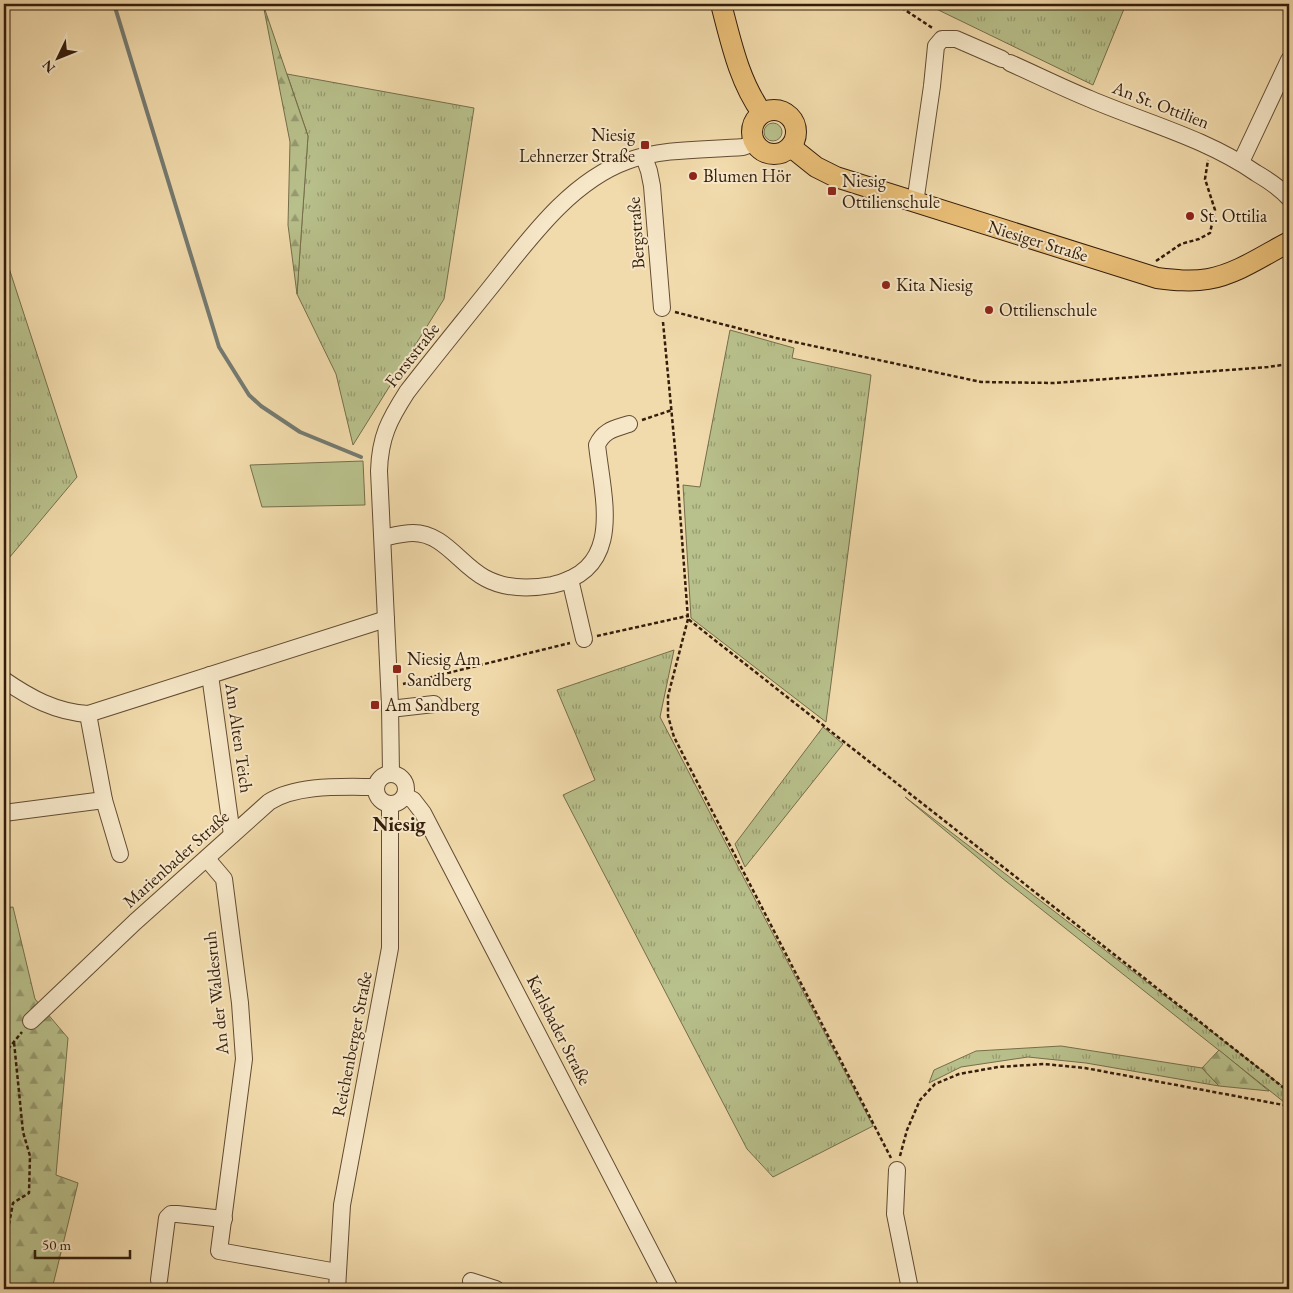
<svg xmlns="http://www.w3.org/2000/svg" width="1293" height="1293" font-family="'EB Garamond',serif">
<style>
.grass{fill:url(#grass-tufts);stroke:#766e4b}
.forest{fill:url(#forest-firs);stroke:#766e4b}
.pitch{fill:#b8c08b;stroke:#766e4b}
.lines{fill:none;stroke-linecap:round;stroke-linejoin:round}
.stream{stroke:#747a71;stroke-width:4}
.minor-casing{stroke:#634c33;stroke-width:18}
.major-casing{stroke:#341d0b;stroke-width:22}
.path{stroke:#341d0b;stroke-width:2.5;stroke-dasharray:4 2.5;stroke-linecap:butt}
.minor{stroke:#f6e7c8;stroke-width:16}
.major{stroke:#e8bd76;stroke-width:20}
.poi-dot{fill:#8f2418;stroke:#f6e7c8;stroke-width:2}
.labels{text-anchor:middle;stroke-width:4;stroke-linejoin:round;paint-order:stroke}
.street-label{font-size:18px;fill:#341d0b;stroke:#f6e7c8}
.poi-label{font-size:18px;fill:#341d0b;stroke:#f6e7c8;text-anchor:start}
.quarter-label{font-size:20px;font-weight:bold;fill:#341d0b;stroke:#f6e7c8}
</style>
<defs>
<pattern id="grass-tufts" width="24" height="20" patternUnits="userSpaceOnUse" patternTransform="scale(1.25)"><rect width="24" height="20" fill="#b8c08b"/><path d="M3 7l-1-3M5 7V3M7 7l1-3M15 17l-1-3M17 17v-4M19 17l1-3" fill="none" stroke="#969b70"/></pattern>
<pattern id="forest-firs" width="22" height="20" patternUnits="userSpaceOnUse" patternTransform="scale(1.25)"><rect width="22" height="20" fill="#b8c08b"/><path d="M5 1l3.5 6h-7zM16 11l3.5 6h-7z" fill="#969b70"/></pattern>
</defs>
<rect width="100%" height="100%" fill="#f1daab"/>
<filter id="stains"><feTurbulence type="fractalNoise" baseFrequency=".004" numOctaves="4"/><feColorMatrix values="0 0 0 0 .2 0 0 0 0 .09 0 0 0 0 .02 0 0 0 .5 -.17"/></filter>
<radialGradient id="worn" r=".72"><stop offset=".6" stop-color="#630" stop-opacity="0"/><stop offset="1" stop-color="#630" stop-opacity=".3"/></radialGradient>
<!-- grass -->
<g class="grass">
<path d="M926 4H1126L1093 85Z"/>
<path d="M287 74 474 108 444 299 353 445 336 374 297 294 308 136Z"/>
<circle cx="773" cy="132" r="9"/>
<path d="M8 265 77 477 4 564V267Z"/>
<path d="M730 330 794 348 792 358 871 375 826 722 691 618 683 485 700 487Z"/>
<path d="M674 650 660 717 873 1126 773 1177 747 1149 563 795 595 780 557 690Z"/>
<path d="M823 727 843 744 745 867 735 844Z"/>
<path d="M905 797 1289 1091V1106L1002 878Z"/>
<path d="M1061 1046 1202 1068 1219 1086 1086 1063 1028 1057 961 1067 929 1083 934 1070 976 1051Z"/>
</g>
<!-- forest -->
<g class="forest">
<path d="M263 4 308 136 297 294 288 225 290 142Z"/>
<path d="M13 907 35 999 68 1038 56 1175 78 1183 52 1289H4V908Z"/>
<path d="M1219 1050 1269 1091 1219 1086 1202 1068Z"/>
</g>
<!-- pitch -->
<path class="pitch" d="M363 461 365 505 262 507 250 465Z"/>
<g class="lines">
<!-- stream -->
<path class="stream" d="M114 4 219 347 249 395 261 406 300 432 361 457"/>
<!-- minor casing -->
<g class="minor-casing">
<g id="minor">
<path d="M1010 63C1037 75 1063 88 1090 99 1146 123 1205 138 1256 173 1268 180 1280 188 1289 198"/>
<path d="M644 157 649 171 652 186 662 308"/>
<path d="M1241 162 1289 60"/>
<path d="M915 203 932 86 936 46 942 39H956L1002 59"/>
<path d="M383 538C392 536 403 533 413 533 444 533 460 565 485 578 505 589 530 589 552 585 625 569 603 499 597 445 604 430 614 429 629 424"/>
<path d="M570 579 584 639"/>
<path d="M210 675 232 835"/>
<path d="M4 680C30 698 56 712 88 714L386 619"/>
<path d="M390 709 434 704"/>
<path d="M391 773 390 705 379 471C380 437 389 420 407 392 434 357 462 323 490 288 527 242 569 182 627 161 664 148 705 150 743 147L755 143"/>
<circle cx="391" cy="789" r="15"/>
<path d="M405 796 413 800 423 813 670 1289"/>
<path d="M104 800 120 854"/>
<path d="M4 813 104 800 88 714"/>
<path d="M207 859 224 879 240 1003 244 1059 219 1251 337 1272"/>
<path d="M31 1021 135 922 269 802C297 784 343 787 375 787"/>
<path d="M897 1170 895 1214 910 1289"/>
<path d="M159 1280 167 1218 171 1214H177L224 1219"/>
<path d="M471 1281 496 1289"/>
<path d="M337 1289 342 1205 390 948V804"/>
</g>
</g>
<!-- major casing -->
<g class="major-casing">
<g id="major">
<path d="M721 4C731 42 739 81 762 113"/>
<circle cx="774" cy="132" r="22"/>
<path d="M791 147 816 167 836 177 1157 278C1174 280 1191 282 1208 279 1237 274 1264 255 1289 242"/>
</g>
</g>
<!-- path -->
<g class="path">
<path d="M896 4 934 29"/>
<path d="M1156 261 1181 244 1199 239 1210 233 1215 210 1205 179 1208 160"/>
<path d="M675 312 776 338 981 382 1054 383 1268 367 1289 364"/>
<path d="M663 322 676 459 688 619 1289 1092"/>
<path d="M642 420 672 410"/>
<path d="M688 619 668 696V716L674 737 891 1158"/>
<path d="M597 636 687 616"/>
<path d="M403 684 570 643"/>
<path d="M4 1054 22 1032"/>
<path d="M900 1156 907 1130 920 1100 935 1084 959 1074 998 1067 1044 1064 1085 1068 1289 1106"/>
<path d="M4 1250 13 1203 29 1193 30 1156 23 1132 14 1042"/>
</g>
<!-- minor -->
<use href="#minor" class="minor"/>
<!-- major -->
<use href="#major" class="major"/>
</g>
<!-- markers -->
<g class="poi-dot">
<rect x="640" y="140" width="10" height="10" rx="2.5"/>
<circle cx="693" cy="176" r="5"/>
<rect x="827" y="186" width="10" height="10" rx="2.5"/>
<circle cx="1190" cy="216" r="5"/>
<circle cx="886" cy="285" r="5"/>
<circle cx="989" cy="310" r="5"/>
<rect x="392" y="664" width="10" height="10" rx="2.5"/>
<rect x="370" y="700" width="10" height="10" rx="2.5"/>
</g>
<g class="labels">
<!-- street labels -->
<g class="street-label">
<text transform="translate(1161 105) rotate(21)" y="6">An St. Ottilien</text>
<text transform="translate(636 233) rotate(-94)" y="6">Bergstraße</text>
<text transform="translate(1038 241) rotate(17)" y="6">Niesiger Straße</text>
<text transform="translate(412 355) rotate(-52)" y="6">Forststraße</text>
<text transform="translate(239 738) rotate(82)" y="6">Am Alten Teich</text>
<text transform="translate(176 859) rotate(-42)" y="6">Marienbader Straße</text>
<text transform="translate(216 993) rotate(-96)" y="6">An der Waldesruh</text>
<text transform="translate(559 1030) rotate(63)" y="6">Karlsbader Straße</text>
<text transform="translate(352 1044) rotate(-79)" y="6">Reichenberger Straße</text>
</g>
<!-- poi labels -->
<g class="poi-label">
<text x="635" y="141" text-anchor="end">Niesig<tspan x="635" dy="21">Lehnerzer Straße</tspan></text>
<text x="703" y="182">Blumen Hör</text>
<text x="842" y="187">Niesig<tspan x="842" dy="21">Ottilienschule</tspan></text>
<text x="1200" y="222">St. Ottilia</text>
<text x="896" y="291">Kita Niesig</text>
<text x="999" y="316">Ottilienschule</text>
<text x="407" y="665">Niesig Am<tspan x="407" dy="21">Sandberg</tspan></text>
<text x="385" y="711">Am Sandberg</text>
</g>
<!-- quarter labels -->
<g class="quarter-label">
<text x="399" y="831">Niesig</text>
</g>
</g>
<!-- margin -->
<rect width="1293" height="1293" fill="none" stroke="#f1daab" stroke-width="20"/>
<rect x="5" y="5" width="1283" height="1283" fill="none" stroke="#341d0b" stroke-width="2.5"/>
<rect x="10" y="10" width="1273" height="1273" fill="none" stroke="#341d0b"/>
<!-- north arrow -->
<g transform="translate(58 58) rotate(227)" stroke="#f6e7c8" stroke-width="4" paint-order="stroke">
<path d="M0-4L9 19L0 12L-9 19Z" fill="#341d0b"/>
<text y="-8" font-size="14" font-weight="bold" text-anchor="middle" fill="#341d0b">N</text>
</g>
<!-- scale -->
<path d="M35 1250v8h95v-8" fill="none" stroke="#341d0b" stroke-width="2.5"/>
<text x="42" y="1250" font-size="15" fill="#341d0b" stroke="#f6e7c8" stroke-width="4" paint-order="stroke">50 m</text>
<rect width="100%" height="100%" filter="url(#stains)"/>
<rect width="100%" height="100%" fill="url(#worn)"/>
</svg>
